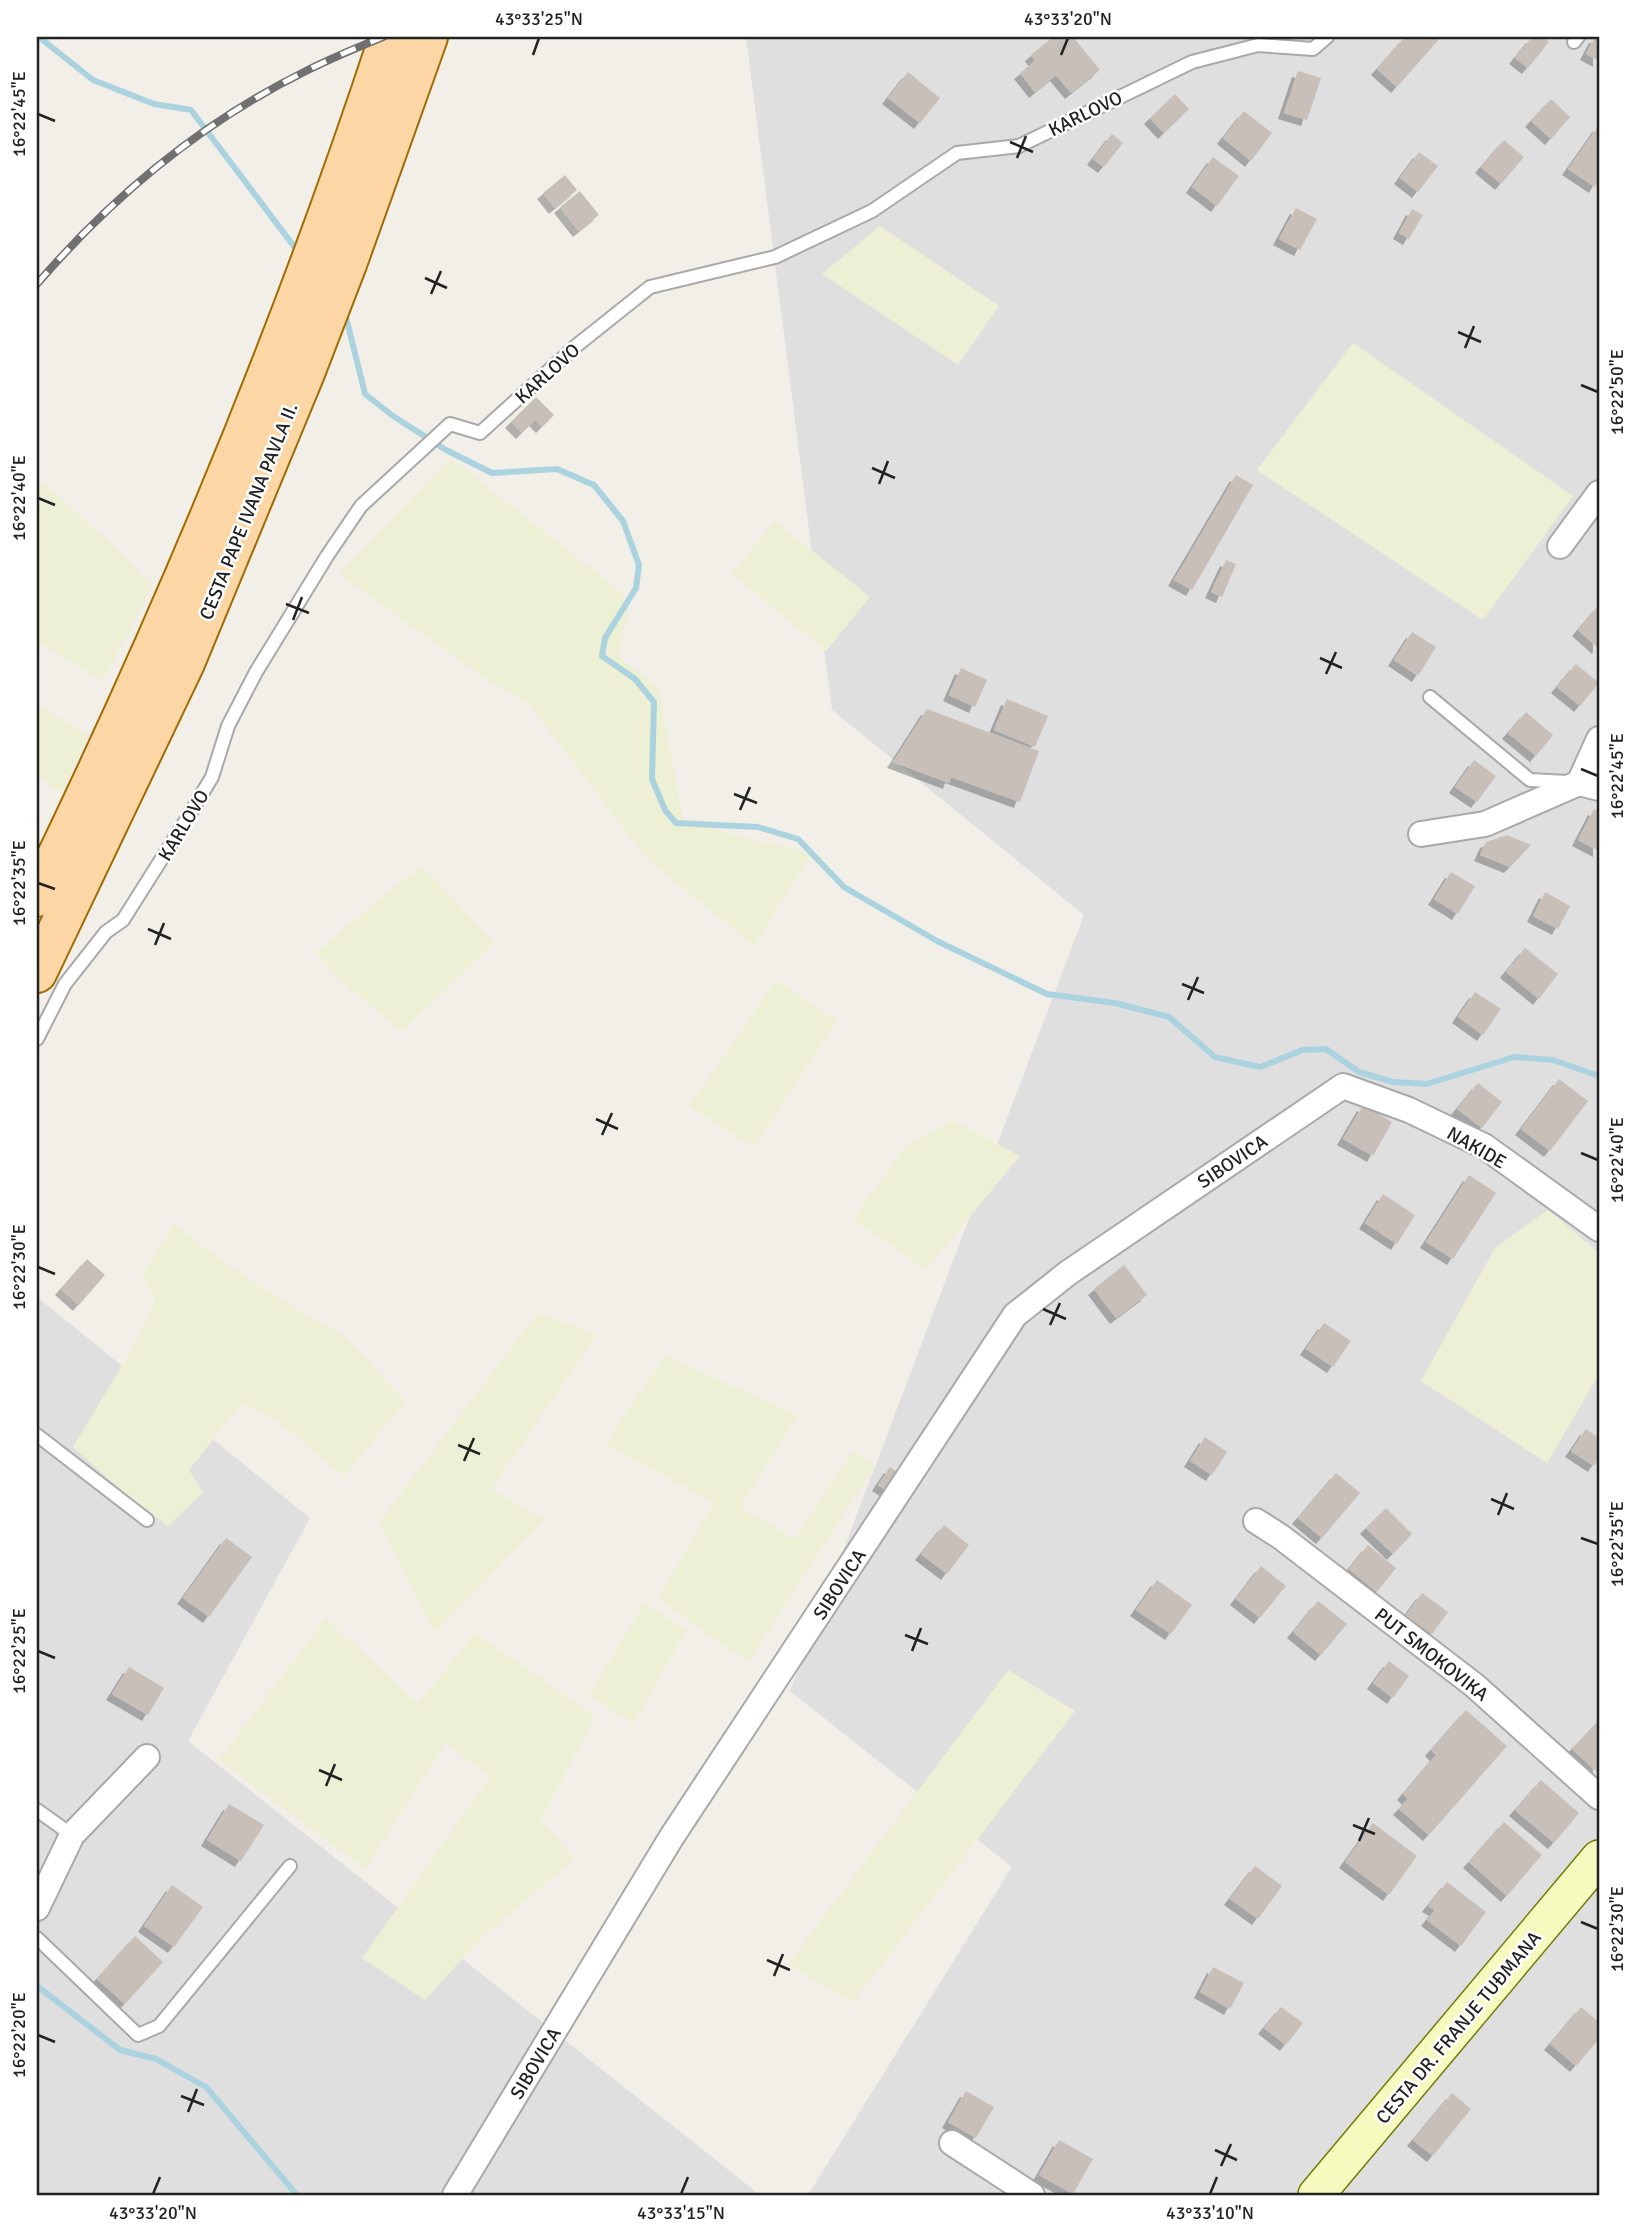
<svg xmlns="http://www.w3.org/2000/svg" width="1636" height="2232" font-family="Signika,sans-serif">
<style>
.residential{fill:#e0dfdf}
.farmland{fill:#eef0d5}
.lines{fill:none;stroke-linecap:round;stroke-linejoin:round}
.stream{stroke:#aad3df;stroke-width:6}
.building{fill:#c7bfb8;filter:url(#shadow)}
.lane-casing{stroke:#a9a9a9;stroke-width:16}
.street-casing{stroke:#a9a9a9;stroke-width:28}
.secondary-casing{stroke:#707d05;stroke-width:38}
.primary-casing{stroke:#a06b00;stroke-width:42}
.lane{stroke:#fff;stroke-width:12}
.street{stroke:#fff;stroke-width:24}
.secondary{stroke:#f7fabf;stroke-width:35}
.primary{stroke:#fcd6a4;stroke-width:38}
.rail-casing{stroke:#707070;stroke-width:8}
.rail{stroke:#fff;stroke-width:5;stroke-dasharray:16;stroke-linecap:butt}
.ticks{fill:none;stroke:#222;stroke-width:2.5}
.labels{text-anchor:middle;stroke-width:5;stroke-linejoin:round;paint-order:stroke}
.street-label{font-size:19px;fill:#222;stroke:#fff}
.neatline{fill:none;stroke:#222;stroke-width:2.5}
.ticks-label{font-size:18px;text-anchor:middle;fill:#222}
</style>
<defs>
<filter id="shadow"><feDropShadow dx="-6" dy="6" stdDeviation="0" flood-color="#0004"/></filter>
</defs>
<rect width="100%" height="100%" fill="#f2efe9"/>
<!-- residential -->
<g class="residential">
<path d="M746 37H1599V2195H808L1012 1867 790 1691 1084 915 832 710Z"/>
<path d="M37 1297 310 1518 188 1741 760 2195H37Z"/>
</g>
<!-- farmland -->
<g class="farmland">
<path d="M880 226 999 306 958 365 822 274Z"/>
<path d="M1353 343 1573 496 1483 620 1257 470Z"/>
<path d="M451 458 631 600 618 656 658 687 683 819 738 836 812 853 754 946 645 857 527 702 483 677 339 574Z"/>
<path d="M42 481 123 555 152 587 103 681 37 642V485Z"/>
<path d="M775 521 870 597 826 651 732 574Z"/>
<path d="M37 705 89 735 62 792 37 777Z"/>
<path d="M423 866 494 943 402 1031 352 990 316 953 380 898Z"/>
<path d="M776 980 837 1021 754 1148 689 1106Z"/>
<path d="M953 1120 1020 1156 926 1270 853 1219 907 1145Z"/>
<path d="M1548 1210 1599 1253V1374L1547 1463 1421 1381 1495 1248Z"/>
<path d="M174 1225 254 1283 347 1338 405 1402 344 1477 277 1420 242 1403 189 1470 203 1492 168 1526 126 1494 73 1447 136 1342 155 1302 142 1274Z"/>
<path d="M537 1313 597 1335 491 1489 544 1520 435 1633 379 1522Z"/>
<path d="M665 1356 798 1415 740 1507 794 1539 853 1451 876 1465 748 1662 658 1599 714 1502 605 1445Z"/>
<path d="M644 1604 686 1630 633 1725 589 1694Z"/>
<path d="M326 1618 418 1704 475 1633 595 1716 541 1820 575 1859 483 1936 425 2000 362 1958 490 1777 446 1743 365 1869 219 1760Z"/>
<path d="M1008 1670 1075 1711 853 2003 788 1964Z"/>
</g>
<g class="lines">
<!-- stream -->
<g class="stream">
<path d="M39 37 93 80 154 104 191 110 299 253"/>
<path d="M343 312 346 317 365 394 393 416 446 450 492 473 557 469 594 485 623 521 639 565 636 588 605 638 602 656 635 679 654 702 652 779 665 810 676 823 758 827 798 839 844 887 937 941 1047 994 1115 1003 1169 1017 1215 1057 1260 1067 1303 1050 1326 1049 1359 1072 1393 1082 1427 1084 1514 1057 1553 1060 1599 1076"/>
<path d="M37 1986 120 2050 156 2059 206 2087 297 2195"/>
</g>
</g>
<!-- building -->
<g class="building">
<path d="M1053 37H1073L1100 70 1071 93 1056 75 1035 92 1020 73 1035 61 1031 55Z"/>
<path d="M1405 37H1441L1397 87 1377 69Z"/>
<path d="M1532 37H1543L1549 42 1528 68 1515 58Z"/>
<path d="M1595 37H1599V61L1586 54Z"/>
<path d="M1298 71 1321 78 1307 120 1284 113Z"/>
<path d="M908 72 940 98 920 123 888 98Z"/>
<path d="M1175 94 1189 109 1164 133 1150 118Z"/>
<path d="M1551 99 1570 117 1551 139 1531 121Z"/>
<path d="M1244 111 1272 133 1251 161 1223 138Z"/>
<path d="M1599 125V180L1595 187 1568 169Z"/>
<path d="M1112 134 1123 143 1104 167 1093 159Z"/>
<path d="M1504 140 1524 157 1501 184 1481 167Z"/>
<path d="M1419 152 1438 166 1418 192 1400 178Z"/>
<path d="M1213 157 1239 176 1217 206 1192 187Z"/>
<path d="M565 175 577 190 555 208 543 193Z"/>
<path d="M580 191 599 215 579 231 560 207Z"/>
<path d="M1296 208 1317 219 1300 250 1279 239Z"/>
<path d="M1412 209 1423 215 1409 239 1399 233Z"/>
<path d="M536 397 554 415 542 427 535 420 522 433 511 422Z"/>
<path d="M1236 475 1253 485 1192 590 1174 580Z"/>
<path d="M1226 560 1236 564 1222 597 1211 592Z"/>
<path d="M1599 605V646L1598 648 1578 630Z"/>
<path d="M1412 632 1436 647 1418 676 1394 660Z"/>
<path d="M1576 664 1599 683 1580 706 1557 687Z"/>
<path d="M961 668 987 680 975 707 949 695Z"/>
<path d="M1007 699 1048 716 1035 747 994 730Z"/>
<path d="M927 709 1039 751 1020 802 951 777 949 783 893 762Z"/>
<path d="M1526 712 1553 735 1536 756 1508 733Z"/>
<path d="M1474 760 1496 776 1477 802 1455 787Z"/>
<path d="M1594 809 1599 812V851L1578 840Z"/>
<path d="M1507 835 1531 845 1510 867 1480 855 1486 842Z"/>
<path d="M1451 872 1475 886 1458 914 1434 899Z"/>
<path d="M1545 892 1570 906 1558 929 1533 916Z"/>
<path d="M1525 948 1558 974 1539 999 1506 972Z"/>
<path d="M1475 992 1501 1009 1483 1035 1458 1017Z"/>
<path d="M1559 1079 1588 1101 1550 1151 1521 1129Z"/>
<path d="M1478 1083 1502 1102 1482 1128 1457 1109Z"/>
<path d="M1363 1105 1392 1122 1373 1156 1343 1139Z"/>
<path d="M1469 1175 1496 1193 1453 1259 1426 1242Z"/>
<path d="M1383 1194 1415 1215 1397 1244 1365 1223Z"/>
<path d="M87 1259 105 1275 79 1305 61 1289Z"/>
<path d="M1124 1265 1147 1295 1116 1318 1094 1289Z"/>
<path d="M1324 1323 1351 1341 1333 1367 1306 1349Z"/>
<path d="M1586 1429 1599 1438V1458L1594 1466 1571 1451Z"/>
<path d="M1205 1437 1227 1452 1212 1475 1190 1461Z"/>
<path d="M890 1467 899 1473 887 1491 878 1485Z"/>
<path d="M1336 1473 1360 1493 1322 1538 1298 1518Z"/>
<path d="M1386 1508 1412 1534 1393 1554 1366 1528Z"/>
<path d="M944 1525 969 1545 947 1574 921 1554Z"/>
<path d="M226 1538 252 1557 209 1617 183 1598Z"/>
<path d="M1368 1545 1396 1568 1377 1592 1349 1569Z"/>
<path d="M1261 1566 1286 1586 1260 1618 1236 1599Z"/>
<path d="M1157 1580 1192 1605 1171 1634 1136 1610Z"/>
<path d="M1422 1593 1448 1612 1432 1634 1406 1615Z"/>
<path d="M1318 1601 1347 1624 1321 1655 1293 1632Z"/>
<path d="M1389 1661 1409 1676 1393 1698 1373 1683Z"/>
<path d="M129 1667 164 1688 148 1715 112 1694Z"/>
<path d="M1466 1710 1507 1746 1429 1835 1399 1809 1408 1799 1403 1794 1436 1755 1431 1750Z"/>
<path d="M1599 1720V1774L1572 1749Z"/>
<path d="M1541 1780 1579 1813 1554 1843 1515 1810Z"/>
<path d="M229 1804 264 1825 241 1861 207 1840Z"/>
<path d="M1504 1822 1542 1855 1507 1896 1469 1862Z"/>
<path d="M1373 1823 1417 1856 1389 1895 1345 1862Z"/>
<path d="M1255 1866 1282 1886 1258 1919 1230 1899Z"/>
<path d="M1447 1882 1486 1912 1461 1946 1427 1920 1435 1910 1428 1906Z"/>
<path d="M172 1885 203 1907 174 1947 144 1926Z"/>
<path d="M135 1936 163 1962 125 2004 97 1979Z"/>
<path d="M1213 1967 1244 1983 1230 2009 1200 1992Z"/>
<path d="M1281 2007 1303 2023 1286 2045 1264 2028Z"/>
<path d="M1581 2007 1599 2022V2039L1576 2066 1550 2044Z"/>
<path d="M966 2091 994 2107 976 2138 948 2122Z"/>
<path d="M1452 2093 1471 2109 1433 2156 1413 2140Z"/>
<path d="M1059 2140 1093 2159 1073 2194 1039 2175Z"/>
</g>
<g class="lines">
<!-- lane casing -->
<g class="lane-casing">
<g id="lane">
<path d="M1574 42 1578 37"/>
<path d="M1430 697 1530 780 1568 782"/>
<path d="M37 1039 65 984 106 932 123 920 183 825 212 777 228 726 256 672 327 556 361 506 450 424 480 433 576 346 650 287 775 257 872 211 957 153 1019 146 1192 62 1258 45 1313 49 1327 37"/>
<path d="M37 1435 147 1520"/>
<path d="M37 1810 72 1835"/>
<path d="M37 1938 138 2035 159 2026 290 1866"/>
</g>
</g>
<!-- street casing -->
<g class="street-casing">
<g id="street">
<path d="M1560 546 1599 493"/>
<path d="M1579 783 1599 739"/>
<path d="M1421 834 1485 824 1579 783 1599 788"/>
<path d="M1256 1521 1281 1537 1474 1685 1599 1797"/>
<path d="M37 1908 72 1835 147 1757"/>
<path d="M952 2143 1032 2195"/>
<path d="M455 2195 671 1838 1015 1315 1068 1273 1343 1086 1409 1110 1484 1146 1599 1229"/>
</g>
</g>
<!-- secondary casing -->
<g class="secondary-casing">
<path id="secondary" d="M1316 2195 1599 1858"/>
</g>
<!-- primary casing -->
<g class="primary-casing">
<g id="primary">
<path d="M37 897C173 618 292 332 389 37"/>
<path d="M37 973 185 663 305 373 347 264 428 37"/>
</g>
</g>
<!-- lane -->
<use href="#lane" class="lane"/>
<!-- street -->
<use href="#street" class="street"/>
<!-- secondary -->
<use href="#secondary" class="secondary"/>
<!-- primary -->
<use href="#primary" class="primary"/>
<!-- rail casing -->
<g class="rail-casing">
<path id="rail" d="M37 284C112 197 201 123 304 72 329 59 356 48 383 37"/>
</g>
<!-- rail -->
<use href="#rail" class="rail"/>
</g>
<!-- ticks -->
<path class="ticks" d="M533 55 539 38M1061 55 1068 38M38 114 55 121M1010 142 1033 152M1017 158 1026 136M425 278 447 288M431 294 441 271M1458 332 1481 342M1465 348 1474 326M1581 385 1598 392M872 468 895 478M879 484 888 461M38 498 55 505M286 604 309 613M293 620 302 597M1320 658 1342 668M1326 674 1336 652M1581 769 1598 776M734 794 757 803M740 810 750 787M38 883 55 889M148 929 171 939M155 945 164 923M1182 984 1204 993M1188 1000 1198 977M596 1119 618 1129M602 1135 612 1113M1581 1153 1598 1160M38 1267 55 1274M1043 1309 1066 1319M1050 1325 1060 1303M458 1445 480 1454M464 1461 474 1438M1491 1499 1514 1509M1498 1515 1507 1493M1581 1538 1598 1544M905 1635 928 1644M38 1651 55 1658M912 1651 921 1628M319 1770 342 1780M326 1786 335 1764M1353 1825 1375 1834M1359 1841 1369 1818M1581 1922 1598 1929M767 1960 790 1970M774 1976 783 1954M38 2035 55 2042M181 2096 204 2105M188 2112 197 2089M1215 2150 1237 2160M1221 2166 1231 2144M153 2194 160 2177M681 2194 688 2177M1210 2194 1217 2177"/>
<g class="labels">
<!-- street labels -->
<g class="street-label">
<text transform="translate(1085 113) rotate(-26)" y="7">KARLOVO</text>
<text transform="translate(547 373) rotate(-42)" y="7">KARLOVO</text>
<text transform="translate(248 511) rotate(-68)" y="7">CESTA PAPE IVANA PAVLA II.</text>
<text transform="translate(183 825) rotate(-59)" y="7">KARLOVO</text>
<text transform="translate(1477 1147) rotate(30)" y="7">NAKIDE</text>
<text transform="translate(1232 1161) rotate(-34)" y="7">SIBOVICA</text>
<text transform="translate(839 1584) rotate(-57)" y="7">SIBOVICA</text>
<text transform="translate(1432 1654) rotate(38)" y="7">PUT SMOKOVIKA</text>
<text transform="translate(1458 2027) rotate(-50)" y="7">CESTA DR. FRANJE TUĐMANA</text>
<text transform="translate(535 2063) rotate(-59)" y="7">SIBOVICA</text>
</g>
</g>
<!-- border -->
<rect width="1636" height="2232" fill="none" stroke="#ffffff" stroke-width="77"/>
<rect x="38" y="38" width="1560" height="2156" class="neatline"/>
<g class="ticks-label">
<text x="539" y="25">43°33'25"N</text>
<text x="1068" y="25">43°33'20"N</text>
<text transform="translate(19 114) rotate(-90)" y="6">16°22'45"E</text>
<text transform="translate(1617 392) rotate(-90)" y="6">16°22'50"E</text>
<text transform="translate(19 498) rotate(-90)" y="6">16°22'40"E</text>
<text transform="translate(1617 776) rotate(-90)" y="6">16°22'45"E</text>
<text transform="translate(19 883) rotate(-90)" y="6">16°22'35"E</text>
<text transform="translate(1617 1160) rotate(-90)" y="6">16°22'40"E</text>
<text transform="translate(19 1267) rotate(-90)" y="6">16°22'30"E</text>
<text transform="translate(1617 1544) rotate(-90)" y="6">16°22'35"E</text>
<text transform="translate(19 1651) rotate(-90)" y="6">16°22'25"E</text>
<text transform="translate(1617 1929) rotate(-90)" y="6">16°22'30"E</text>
<text transform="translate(19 2035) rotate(-90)" y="6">16°22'20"E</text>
<text x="153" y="2219">43°33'20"N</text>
<text x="681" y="2219">43°33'15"N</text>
<text x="1210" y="2219">43°33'10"N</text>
</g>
</svg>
